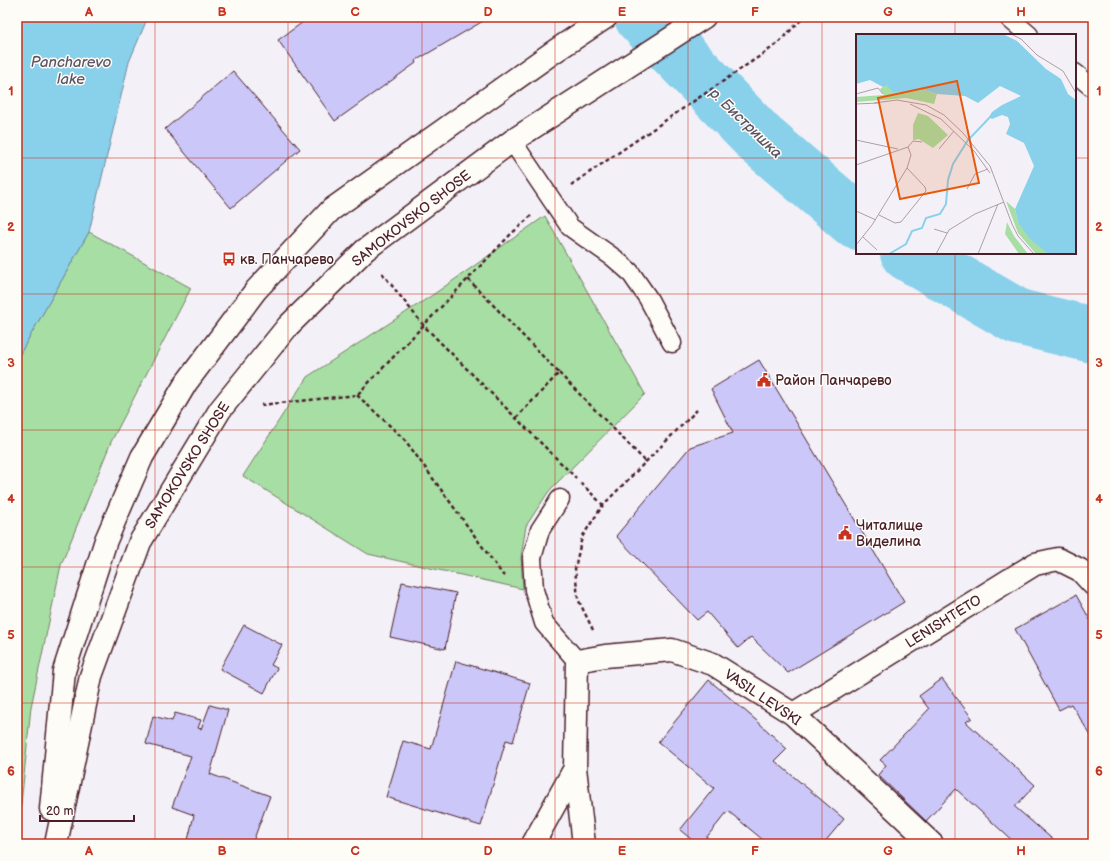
<svg xmlns="http://www.w3.org/2000/svg" width="1110" height="861" font-family="'Balsamiq Sans',sans-serif">
<style>
.green{fill:#a6dea3;stroke:#787e67}
.water{fill:#89d0eb;stroke:#70899e}
.lines{fill:none;stroke-linecap:round;stroke-linejoin:round}
.river{stroke:#89d0eb;stroke-width:56}
.building{fill:#ccc7f9;stroke:#4a1f2b}
.lane-casing{stroke:#4a1f2b;stroke-width:21}
.street-casing{stroke:#4a1f2b;stroke-width:25}
.secondary-casing{stroke:#4a1f2b;stroke-width:25}
.path{stroke:#4a1f2b;stroke-width:2.5;stroke-dasharray:4 3;stroke-linecap:butt}
.lane{stroke:#fdfcf7;stroke-width:18}
.street{stroke:#fdfcf7;stroke-width:22}
.secondary{stroke:#fdfcf7;stroke-width:22}
.grid{fill:none;stroke:#c8321e;stroke-width:1;stroke-opacity:0.55}
.labels{text-anchor:middle;stroke-width:3;stroke-linejoin:round;paint-order:stroke}
.street-label{font-size:14px;fill:#4a1f2b;stroke:#fdfcf7}
.poi-label{font-size:14px;fill:#4a1f2b;stroke:#fdfcf7;text-anchor:start}
.water-label{font-size:15px;font-style:italic;fill:#5d5465;stroke:#fdfcf7}
.inset-river{fill:none;stroke:#89d0eb;stroke-width:2}
.inset-road{fill:none;stroke:#af9da5;stroke-width:1}
.view{fill:#e8590c;fill-opacity:0.15;stroke:#e8590c;stroke-width:2}
.inset-edge{fill:none;stroke:#4a1f2b;stroke-width:2}
.neatline{fill:none;stroke:#c8321e;stroke-width:1.5}
.grid-label{font-size:13px;text-anchor:middle;font-weight:bold;fill:#c8321e}
</style>
<rect width="100%" height="100%" fill="#f3f1f7"/>
<filter id="ink" filterUnits="userSpaceOnUse"><feTurbulence type="fractalNoise" baseFrequency=".025" numOctaves="2"/><feDisplacementMap in="SourceGraphic" scale="8" xChannelSelector="R" yChannelSelector="G"/><feConvolveMatrix kernelMatrix="1 2 1 2 8 2 1 2 1" color-interpolation-filters="sRGB"/></filter>
<g filter="url(#ink)">
<!-- green -->
<g class="green">
<path d="M545 216 645 394 549 491 526 526 521 557 523 589 368 554 243 476 307 377 434 294Z"/>
<path d="M89 232 191 288 111 442 61 565 31 707 17 844V359Z"/>
</g>
<!-- water -->
<path class="water" d="M17 17H148L129 62 89 232 17 359Z"/>
<g class="lines">
<!-- river -->
<g class="river">
<path d="M642 17 760 139 857 222"/>
<path d="M908 253 1018 317 1093 335"/>
</g>
</g>
<!-- building -->
<g class="building">
<path d="M310 17H490L415 61 416 63 335 121 278 40Z"/>
<path d="M233 71 300 149 231 208 165 129Z"/>
<path d="M759 360 904 602 788 673 751 637 738 648 707 612 697 620 616 536 690 447 733 433 711 389Z"/>
<path d="M402 582 456 593 445 649 390 637Z"/>
<path d="M1076 595 1093 625V739L1071 704 1059 710 1015 629Z"/>
<path d="M244 625 282 645 271 665 277 668 264 693 220 669Z"/>
<path d="M456 661 530 683 513 742 506 740 481 826 386 797 403 741 431 749Z"/>
<path d="M942 679 972 718 966 722 1035 785 1015 807 1058 844H1016L956 789 926 821 878 775 886 765 880 760 929 709 919 696Z"/>
<path d="M709 680 757 721 787 749 775 761 844 819 823 844H768L728 811 701 844H697L680 830 714 788 658 742Z"/>
<path d="M210 705 228 710 210 774 270 796 252 844H187L194 815 172 807 191 756 146 744 153 716 172 721 175 713 201 720 198 728 201 729Z"/>
</g>
<g class="lines">
<!-- lane casing -->
<g class="lane-casing">
<g id="lane">
<path d="M1010 17V19L1029 35"/>
<path d="M1075 73 1093 88"/>
<path d="M512 141 570 227 614 258 630 272 648 298 672 343"/>
<path d="M560 499 540 530 532 558 534 590 544 623 577 661"/>
</g>
</g>
<!-- street casing -->
<g class="street-casing">
<g id="street">
<path d="M793 714 1035 564 1058 559 1080 570 1093 584"/>
<path d="M533 844 575 768"/>
<path d="M584 844 575 768 577 661 605 656 672 650 713 664 793 714 932 844"/>
</g>
</g>
<!-- secondary casing -->
<g class="secondary-casing">
<g id="secondary">
<path d="M51 809 64 671 106 540 142 457 186 383 256 290 331 210 552 53 606 17"/>
<path d="M56 844 91 676 140 542 220 410 288 326 365 250 512 141 704 17"/>
</g>
</g>
<!-- path -->
<g class="path">
<path d="M571 185 776 45 804 17"/>
<path d="M382 273 424 326 576 478"/>
<path d="M468 279 559 373 516 418"/>
<path d="M559 373 646 462"/>
<path d="M357 395 405 440 503 575 507 576"/>
<path d="M261 405 357 395 510 235 531 216"/>
<path d="M581 483 603 505"/>
<path d="M593 630 578 599 575 568 582 537 603 505 697 410"/>
</g>
<!-- lane -->
<use href="#lane" class="lane"/>
<!-- street -->
<use href="#street" class="street"/>
<!-- secondary -->
<use href="#secondary" class="secondary"/>
</g>
</g>
<!-- grid -->
<path class="grid" d="M155 17V844M288 17V844M422 17V844M555 17V844M688 17V844M822 17V844M955 17V35M17 158H857M1075 158H1093M955 253V844M17 294H1093M17 430H1093M17 567H1093M17 703H1093"/>
<!-- icons -->
<defs>
<g id="bus-bare" transform="scale(1.08)"><path d="M-5-6H5V4H4V6H2V4H-2V6H-4V4H-5ZM-3.5-4V0h7V-4ZM-3.5 1.2v1.5H-2V1.2ZM2 1.2v1.5H3.5V1.2Z" fill="#c8321e" stroke="#fdfcf7" stroke-width="2.5" paint-order="stroke"/></g>
<g id="civic-bare" transform="scale(1.08)"><path d="M-.6-6.5H3V-4.5H.6V-3L4-1V1h2V6H-6V1h2V-1L-.6-3ZM-1.2 2.5V6h2.4V2.5Z" fill="#c8321e" stroke="#fdfcf7" stroke-width="2.5" paint-order="stroke"/></g>
</defs>
<g fill-rule="evenodd">
<use href="#bus-bare" x="229" y="259"/>
<use href="#civic-bare" x="764" y="380"/>
<use href="#civic-bare" x="845" y="533"/>
</g>
<g class="labels">
<!-- street labels -->
<g class="street-label">
<text transform="translate(411 218) rotate(-38)" y="5">SAMOKOVSKO SHOSE</text>
<text transform="translate(187 465) rotate(-58)" y="5">SAMOKOVSKO SHOSE</text>
<text transform="translate(943 621) rotate(-32)" y="5">LENISHTETO</text>
<text transform="translate(763 697) rotate(34)" y="5">VASIL LEVSKI</text>
</g>
<!-- poi labels -->
<g class="poi-label">
<text x="240" y="264">кв. Панчарево</text>
<text x="775" y="385">Район Панчарево</text>
<text x="856" y="530">Читалище<tspan x="856" dy="16">Виделина</tspan></text>
</g>
<!-- water labels -->
<g class="water-label">
<text x="71" y="67">Pancharevo<tspan x="71" dy="17">lake</tspan></text>
<text transform="translate(746 123) rotate(44)" y="5">р. Бистришка</text>
</g>
</g>
<!-- overview -->
<g transform="translate(856 34)">
<rect width="220" height="220" fill="#f3f1f7"/>
<path d="M31 50 37 59 68 56 81 60 78 70 50 64 0 68V63L28 61 24 55ZM62 79 72 82 92 101 77 114 63 105 57 106V91ZM150 167 159 175 162 188 192 220H180L162 199ZM151 188 158 202 172 220H163L149 200Z" fill="#a6dea3"/>
<path d="M0 0H147L161 7 190 35 205 45 212 60 220 66V220H192L173 204 162 188 159 175 178 132 168 109 150 100 154 90 152 83 146 81 136 85 133 83 136 78 146 71 165 62 144 52 122 69 109 62 81 60 68 56 37 59 31 51 27 53 14 46 0 50Z" fill="#89d0eb"/>
<path class="inset-river" d="M33 220 50 210 56 197 66 194 70 184 84 180 90 170 92 146 97 130 112 106 138 79"/>
<path class="inset-road" d="M155 0 165 5 181 21 207 37 220 59M0 60 22 54 27 60M18 69 41 66 70 71 88 81 107 99 134 132 156 190 162 202 178 220M0 70 22 69M54 70 85 85 118 117 134 139M0 106 42 115M83 115 98 97M0 131 52 113 57 107 66 108M111 155 119 140 132 135M0 177 20 186M23 181 39 189 45 188 70 157 69 153 51 134M78 195 91 199M7 203 21 216M0 211 16 191 51 134 55 121 52 113M80 220 93 196 119 180 148 168M122 220 142 170"/>
<path class="view" d="M101 47 123 149 44 165 22 64Z"/>
<rect width="220" height="220" class="inset-edge"/>
</g>
<!-- margin -->
<rect width="1110" height="861" fill="none" stroke="#fdfcf7" stroke-width="44"/>
<!-- scale -->
<path d="M40 815v6h94v-6" fill="none" stroke="#4a1f2b" stroke-width="2"/>
<text x="46" y="815" font-size="12" fill="#4a1f2b" stroke="#fdfcf7" stroke-width="3" paint-order="stroke">20 m</text>
<rect x="22" y="22" width="1066" height="817" class="neatline"/>
<g class="grid-label">
<text x="89" y="16">A</text>
<text x="222" y="16">B</text>
<text x="355" y="16">C</text>
<text x="488" y="16">D</text>
<text x="622" y="16">E</text>
<text x="755" y="16">F</text>
<text x="888" y="16">G</text>
<text x="1021" y="16">H</text>
<text x="11" y="95">1</text>
<text x="1099" y="95">1</text>
<text x="11" y="231">2</text>
<text x="1099" y="231">2</text>
<text x="11" y="367">3</text>
<text x="1099" y="367">3</text>
<text x="11" y="503">4</text>
<text x="1099" y="503">4</text>
<text x="11" y="639">5</text>
<text x="1099" y="639">5</text>
<text x="11" y="775">6</text>
<text x="1099" y="775">6</text>
<text x="89" y="855">A</text>
<text x="222" y="855">B</text>
<text x="355" y="855">C</text>
<text x="488" y="855">D</text>
<text x="622" y="855">E</text>
<text x="755" y="855">F</text>
<text x="888" y="855">G</text>
<text x="1021" y="855">H</text>
</g>
</svg>
